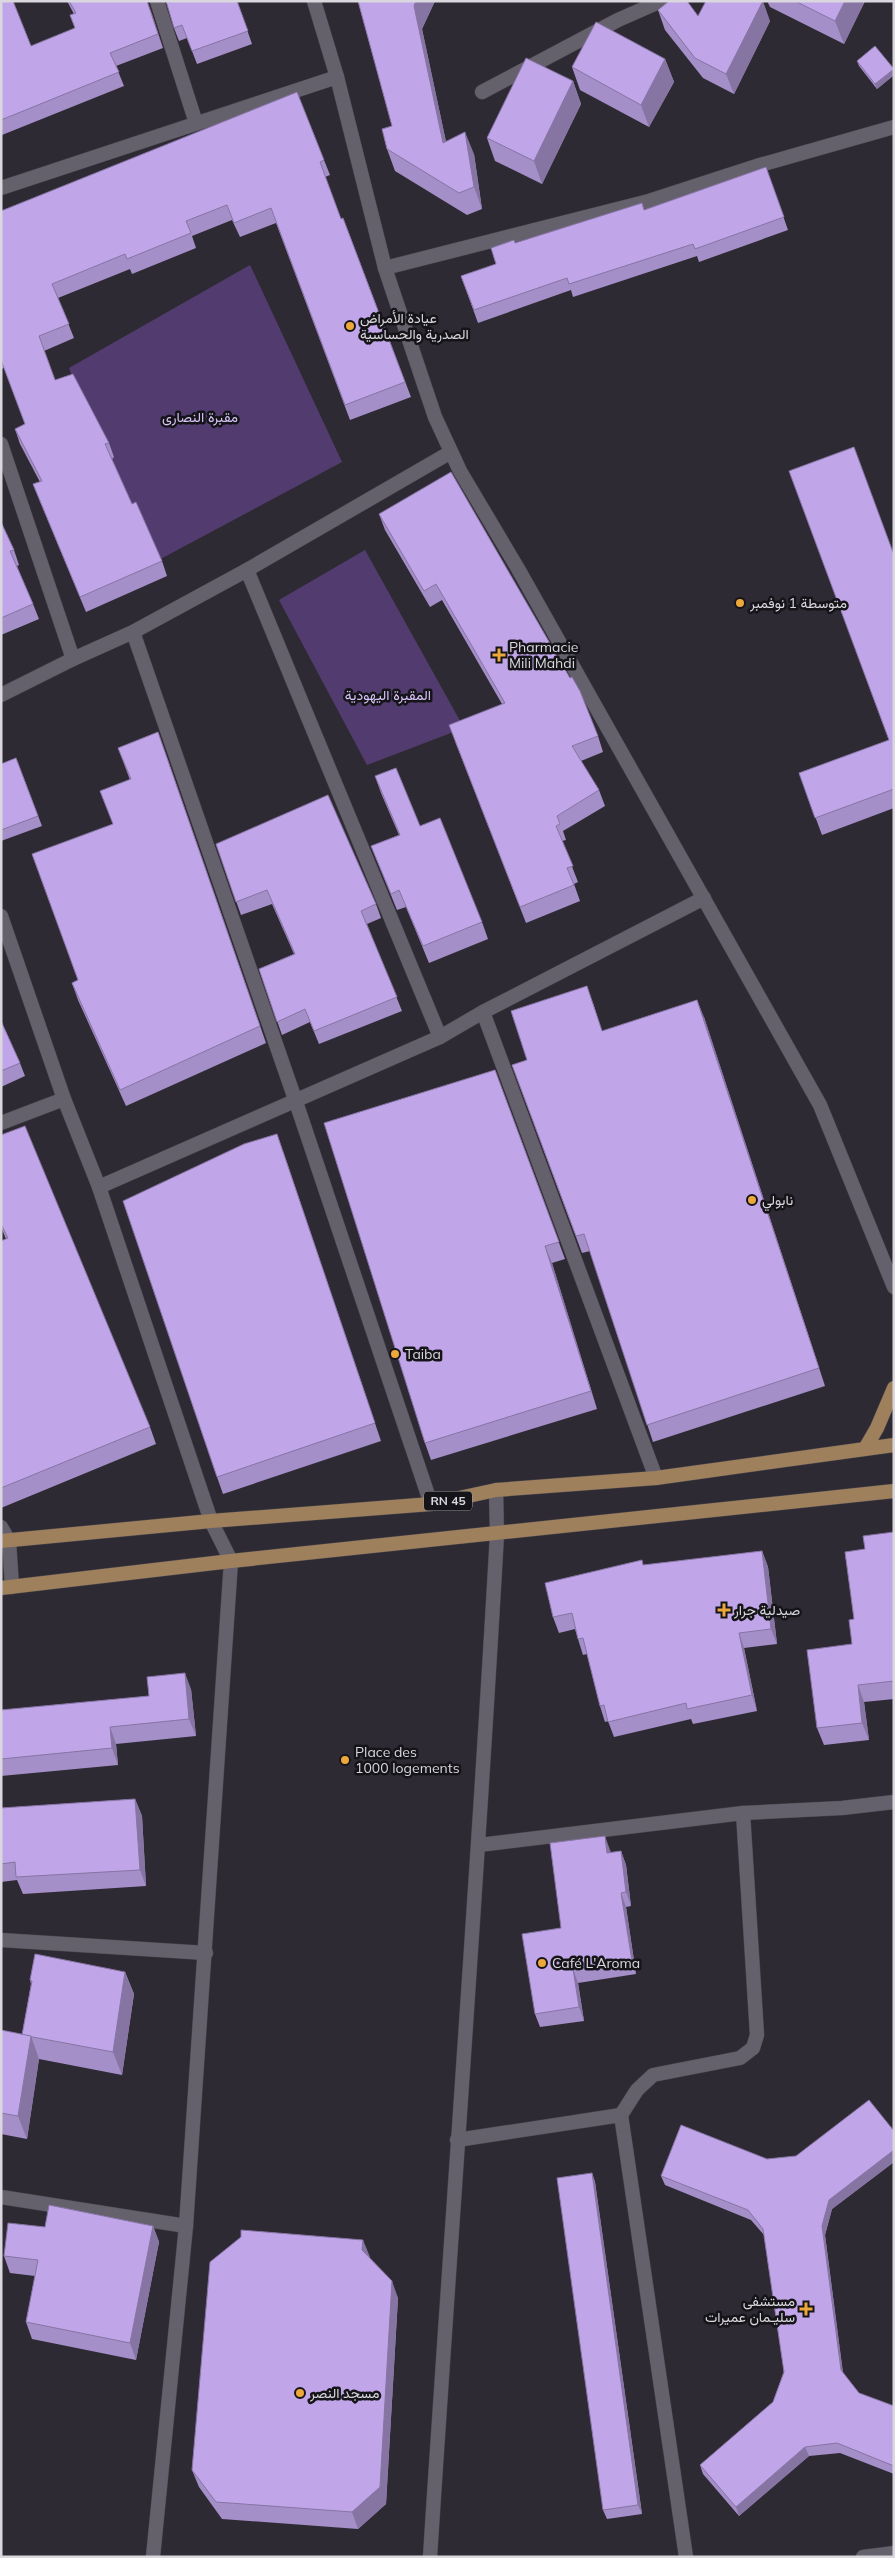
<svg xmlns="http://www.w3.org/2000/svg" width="895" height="2558" font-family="Mulish,Vazirmatn,sans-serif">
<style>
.green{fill:#523c6f}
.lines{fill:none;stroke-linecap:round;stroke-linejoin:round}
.minor-casing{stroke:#49464e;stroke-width:15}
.tertiary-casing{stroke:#49464e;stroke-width:15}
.primary-casing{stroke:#49464e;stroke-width:15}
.minor{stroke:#65616c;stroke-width:14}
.tertiary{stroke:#65616c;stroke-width:14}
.primary{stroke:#9f805c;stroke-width:14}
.wall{fill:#a58fc8}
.shaded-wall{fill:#8674a3}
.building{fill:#c0a6e9;stroke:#8674a3}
.poi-dot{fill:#eda83b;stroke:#151418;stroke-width:2}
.labels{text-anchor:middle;stroke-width:5;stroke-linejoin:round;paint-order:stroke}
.shield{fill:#151418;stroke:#9f9da3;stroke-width:1}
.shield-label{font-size:12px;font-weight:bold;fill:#dad8de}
.poi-label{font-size:14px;fill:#dad8de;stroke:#151418;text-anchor:start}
.park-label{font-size:14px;fill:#d7c3f9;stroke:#151418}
</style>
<rect width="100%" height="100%" fill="#2e2a34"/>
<!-- green -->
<g class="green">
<path d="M250 265 342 462 140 570 69 368Z"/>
<path d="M365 550 464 728 367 765 279 600Z"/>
</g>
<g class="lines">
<!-- minor casing -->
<g class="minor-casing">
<g id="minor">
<path d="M157 1 196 123"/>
<path d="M482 92 618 20 661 1"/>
<path d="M1 188 337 77"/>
<path d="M385 268 649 201 760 165 894 127"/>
<path d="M1 444 73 659"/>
<path d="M247 570 440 1037"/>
<path d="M133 632 296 1102 431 1504"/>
<path d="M1 695 73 659 133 632 247 570 451 452"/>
<path d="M1 916 64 1099 99 1187 211 1521 231 1561 186 2226 153 2557"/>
<path d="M483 1012 656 1478"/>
<path d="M1 1123 64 1099"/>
<path d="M99 1187 440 1037 483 1012 704 898"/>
<path d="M1 1527 9 1541 12 1587"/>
<path d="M479 1845 743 1813 842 1808 894 1802"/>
<path d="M1 1940 206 1953"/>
<path d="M621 2115 637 2090 653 2075 740 2058 753 2048 757 2035 743 1813"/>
<path d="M457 2140 621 2115 686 2557"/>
<path d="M1 2197 186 2226"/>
<path d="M863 2557 894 2553"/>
</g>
</g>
<!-- tertiary casing -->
<g class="tertiary-casing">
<g id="tertiary">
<path d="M314 1 337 77 385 268 435 417 460 471 517 567 820 1105 894 1287"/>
<path d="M430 2557C452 2216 478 1875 497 1534L496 1490"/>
</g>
</g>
<!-- primary casing -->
<g class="primary-casing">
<g id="primary">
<path d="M866 1447 877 1428 894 1388"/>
<path d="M1 1541 211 1521 431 1504 496 1490 656 1478 894 1445"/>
<path d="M1 1588 231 1561 894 1491"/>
</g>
</g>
<!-- minor -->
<use href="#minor" class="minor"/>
<!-- tertiary -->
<use href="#tertiary" class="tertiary"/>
<!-- primary -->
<use href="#primary" class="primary"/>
</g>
<!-- wall -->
<g class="wall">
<path d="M1 1 31 46 75 28 74 14 67 1H147L163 48 116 66 124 86 2 135 1 133Z"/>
<path d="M237 1 252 44 197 64 187 38 179 41 174 28Z"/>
<path d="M358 1H435L422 29 446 142 474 154 482 209 467 215 395 171 387 149 392 126Z"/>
<path d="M767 1H865L844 44 770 7Z"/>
<path d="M658 10 698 16 770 21 734 94 703 78 665 30Z"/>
<path d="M665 59 674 82 649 127 580 90 572 67Z"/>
<path d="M857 61 894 69V75L877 89 859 66Z"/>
<path d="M573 81 581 104 542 184 495 161 487 138Z"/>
<path d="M324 160 330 175 325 177 341 219 343 218 411 397 350 420 276 223 240 237 232 220 192 236 196 248 132 274 130 269 58 298 74 338 44 351 55 380 109 443 114 457 112 459 132 504 162 561 167 576 86 612 39 499 33 484 40 482 20 444 15 429 25 424 4 368 1 369V211Z"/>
<path d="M766 167 788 230 699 262 697 256 573 297 571 290 478 323 461 276 496 264 515 243 644 210Z"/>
<path d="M379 514 598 736 603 752 581 761 599 790 605 806 563 831 566 840 562 841 578 882 574 884 580 901 526 923 455 741 502 704 442 600 430 607 385 530Z"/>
<path d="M1 522 14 550 19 565 17 566 33 604 39 619 1 635Z"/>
<path d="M894 555V808L822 835 799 773 889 740Z"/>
<path d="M118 748 164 749 266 1043 126 1106 78 1000 72 983 78 980 113 825 130 780Z"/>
<path d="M16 758 42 826 1 841V764Z"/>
<path d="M375 776 420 826 482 922 488 939 429 963 406 907 397 910 371 846 399 835 381 793Z"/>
<path d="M216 844 376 904 381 918 367 924 402 1011 319 1044 310 1022 282 1035 259 969 294 954 272 904 241 915Z"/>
<path d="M593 1003 602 1031 704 1017 825 1386 653 1442 590 1251 582 1253 512 1065 527 1060Z"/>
<path d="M1 1021 20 1063 25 1076 1 1087Z"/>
<path d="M495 1070 565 1259 552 1263 597 1409 431 1460 425 1443Z"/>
<path d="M1 1135 150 1427 156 1444 1 1508V1241L6 1239 1 1227Z"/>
<path d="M283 1151 381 1441 223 1494 217 1477Z"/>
<path d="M894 1532V1699L864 1702 869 1740 824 1745 817 1728 852 1644 854 1619 865 1549Z"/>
<path d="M762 1551 768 1567 777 1644 744 1648 757 1711 693 1724 691 1719 614 1737 608 1721 605 1722 600 1706 587 1654 583 1655 578 1639 575 1629 559 1633 553 1617 644 1565Z"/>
<path d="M191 1689 196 1736 116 1744 118 1765 1 1776V1710L149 1696Z"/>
<path d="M135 1799 142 1816 146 1886 23 1894 17 1880 1 1882V1808Z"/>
<path d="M610 1850 611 1853 621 1851 626 1865 631 1906 626 1907 636 1974 578 1983 584 2021 540 2027 535 2014 561 1928Z"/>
<path d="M125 1972 134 1994 122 2075 39 2059 27 2139 1 2134V2030L22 2035 31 1984 30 1980Z"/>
<path d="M894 2131V2162L832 2209 825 2235 843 2374 859 2393 894 2406V2474L840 2453 809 2456 739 2516 703 2474 700 2465 773 2402 784 2372 764 2235 751 2220 665 2185 661 2176 767 2159 796 2156Z"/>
<path d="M592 2173 595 2182 642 2514 607 2519 603 2510Z"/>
<path d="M153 2226 159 2242 136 2360 32 2339 26 2322 35 2276 10 2273 4 2256 45 2227Z"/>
<path d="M369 2258 398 2298 386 2504 358 2529 222 2519 199 2487 192 2470Z"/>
</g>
<!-- shaded-wall -->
<g class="shaded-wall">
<path d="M147 1 151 11 163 48 158 34Z"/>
<path d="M416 1H435L422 29 451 165 443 143 414 6Z"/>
<path d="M763 1 770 21 734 94 726 74Z"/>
<path d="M845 1H865L844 44 835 21Z"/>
<path d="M665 59 674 82 649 127 641 105Z"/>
<path d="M894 69V75L877 89 875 84Z"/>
<path d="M573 81 581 104 542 184 534 161Z"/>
<path d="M465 132 474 154 482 209 474 187Z"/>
<path d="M697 1000 704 1017 825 1386 819 1368Z"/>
<path d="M545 1246 552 1263 597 1409 591 1391Z"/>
<path d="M762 1551 768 1567 777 1644 771 1629Z"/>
<path d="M739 1633 744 1648 757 1711 752 1695Z"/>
<path d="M185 1673 191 1689 196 1736 189 1719Z"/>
<path d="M858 1685 864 1702 869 1740 862 1723Z"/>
<path d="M110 1727 116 1744 118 1765 112 1748Z"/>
<path d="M135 1799 142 1816 146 1886 140 1870Z"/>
<path d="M605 1836 610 1850 612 1867 607 1853Z"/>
<path d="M621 1851 626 1865 631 1906 626 1892Z"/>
<path d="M621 1893 626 1907 636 1974 632 1961Z"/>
<path d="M573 1969 578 1983 584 2021 579 2007Z"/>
<path d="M125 1972 134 1994 122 2075 113 2052Z"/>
<path d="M31 2036 39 2059 27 2139 18 2116Z"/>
<path d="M894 2150V2162L832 2209 825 2235 844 2380 841 2370 822 2226 829 2200Z"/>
<path d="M592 2173 595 2182 642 2514 638 2505Z"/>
<path d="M153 2226 159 2242 136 2360 130 2343Z"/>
<path d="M363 2240 370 2257 368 2268 362 2250Z"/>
<path d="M392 2281 398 2298 386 2504 358 2529 352 2512Z"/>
<path d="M805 2447 809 2456 739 2516 736 2507Z"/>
</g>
<!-- building -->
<g class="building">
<path d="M1 1H13L31 46 75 28 70 15 76 13 69 1H147L158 34 110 53 119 72 1 120Z"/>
<path d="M166 1H237L248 31 192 51 182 25 174 28Z"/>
<path d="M358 1H416L414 6 443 143 465 132 474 187 459 193 387 149 382 129 392 126Z"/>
<path d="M669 1H687L698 16 706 1H763L726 74 695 58 658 10Z"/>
<path d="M795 1H845L835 21Z"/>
<path d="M596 22 665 59 641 105 572 67Z"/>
<path d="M875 46 894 69 875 84 857 61Z"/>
<path d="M526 58 573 81 534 161 487 138Z"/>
<path d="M297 92 324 160 320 162 341 219 343 218 405 382 345 405 271 208 234 223 227 205 186 221 191 233 127 259 125 254 52 284 69 324 39 336 55 380 73 374 109 443 105 444 132 504 136 502 162 561 80 597 33 484 42 481 15 429 25 424 1 360V211Z"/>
<path d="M766 167 784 217 695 249 693 244 569 284 567 278 474 310 461 276 496 264 491 248 514 240 515 243 642 203 644 210Z"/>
<path d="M854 447 894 555V789L815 818 799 773 889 740 789 471Z"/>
<path d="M451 472 570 678 572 677 580 691 598 736 572 746 599 790 557 816 560 824 556 826 573 866 567 868 574 885 520 907 449 725 505 703 436 584 424 591 379 514Z"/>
<path d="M1 522 14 550 10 551 33 604 1 618Z"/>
<path d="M158 732 260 1026 120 1090 72 983 78 980 32 854 113 824 100 791 131 779 118 748Z"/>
<path d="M16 758 38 816 1 830V764Z"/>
<path d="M396 768 420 826 440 818 482 922 423 946 399 890 391 894 371 846 400 835 375 776Z"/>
<path d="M328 795 376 904 361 911 397 997 314 1031 305 1009 277 1022 259 969 295 954 267 890 236 902 216 844Z"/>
<path d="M587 986 602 1031 697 1000 819 1368 647 1425 584 1234 576 1236 512 1065 527 1060 511 1011Z"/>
<path d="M1 1021 20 1063 1 1071Z"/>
<path d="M495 1070 559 1242 545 1246 591 1391 425 1443 324 1123Z"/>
<path d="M25 1126 150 1427 1 1488V1241L8 1238 1 1224V1135Z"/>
<path d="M277 1134 375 1423 217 1477 123 1201 244 1144Z"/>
<path d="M894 1532V1681L858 1685 862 1723 817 1728 807 1650 852 1644 849 1620 854 1619 845 1552 865 1549 863 1536Z"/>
<path d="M762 1551 771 1629 739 1633 752 1695 687 1709 686 1703 608 1722 604 1705 600 1706 583 1638 578 1639 572 1613 553 1617 545 1583 642 1560 643 1565Z"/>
<path d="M185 1673 189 1719 110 1727 112 1748 1 1759V1710L149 1696 147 1677Z"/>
<path d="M135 1799 140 1870 16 1877 15 1862 1 1864V1808Z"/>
<path d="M605 1836 607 1853 621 1851 626 1892 621 1893 632 1961 573 1969 579 2007 535 2014 522 1934 561 1928 550 1843Z"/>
<path d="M35 1954 125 1972 113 2052 22 2035 32 1981 30 1980Z"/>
<path d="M1 2030 31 2036 18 2116 1 2113Z"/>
<path d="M869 2100 894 2131V2150L829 2200 822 2226 841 2370 859 2393 894 2406V2466L837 2443 805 2447 736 2507 700 2465 773 2402 784 2372 763 2229 748 2210 661 2176 681 2125 767 2159 796 2156Z"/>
<path d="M592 2173 638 2505 603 2510 557 2178Z"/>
<path d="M49 2205 153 2226 130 2343 26 2322 38 2260 4 2256 8 2223 45 2227Z"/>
<path d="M241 2230 363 2240 362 2250 392 2281 380 2487 352 2512 216 2502 192 2470 210 2262 241 2237Z"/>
</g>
<!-- markers -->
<g class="poi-dot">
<circle cx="350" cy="326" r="5"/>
<circle cx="740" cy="603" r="5"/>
<path d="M496.5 647.5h5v5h5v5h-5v5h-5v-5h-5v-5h5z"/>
<circle cx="752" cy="1200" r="5"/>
<circle cx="395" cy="1354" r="5"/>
<path d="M721.5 1602.5h5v5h5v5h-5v5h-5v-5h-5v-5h5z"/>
<circle cx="345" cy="1760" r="5"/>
<circle cx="542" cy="1963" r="5"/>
<path d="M803.5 2301.5h5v5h5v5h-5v5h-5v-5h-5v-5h5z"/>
<circle cx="300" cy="2393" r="5"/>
</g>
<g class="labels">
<!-- shield labels -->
<rect class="shield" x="424" y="1491.5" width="48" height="19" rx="4"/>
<g class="shield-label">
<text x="448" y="1505">RN 45</text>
</g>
<!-- poi labels -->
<g class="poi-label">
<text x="360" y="323">عيادة الأمراض<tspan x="360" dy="16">الصدرية والحساسية</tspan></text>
<text x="750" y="608">متوسطة 1 نوفمبر</text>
<text x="509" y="652">Pharmacie<tspan x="509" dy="16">Mili Mahdi</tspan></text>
<text x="762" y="1205">نابولي</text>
<text x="405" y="1359">Taiba</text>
<text x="734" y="1615">صيدلية جرار</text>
<text x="355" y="1757">Place des<tspan x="355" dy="16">1000 logements</tspan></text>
<text x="552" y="1968">Café L'Aroma</text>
<text x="795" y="2306" text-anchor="end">مستشفى<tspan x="795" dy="16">سليـمان عميرات</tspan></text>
<text x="310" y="2398">مسجد النصر</text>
</g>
<!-- park labels -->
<g class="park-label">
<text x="200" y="422">مقبرة النصارى</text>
<text x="388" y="700">المقبرة اليهودية</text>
</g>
</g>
<!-- border -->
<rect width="895" height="2558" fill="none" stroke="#dad8de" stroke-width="5"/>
</svg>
